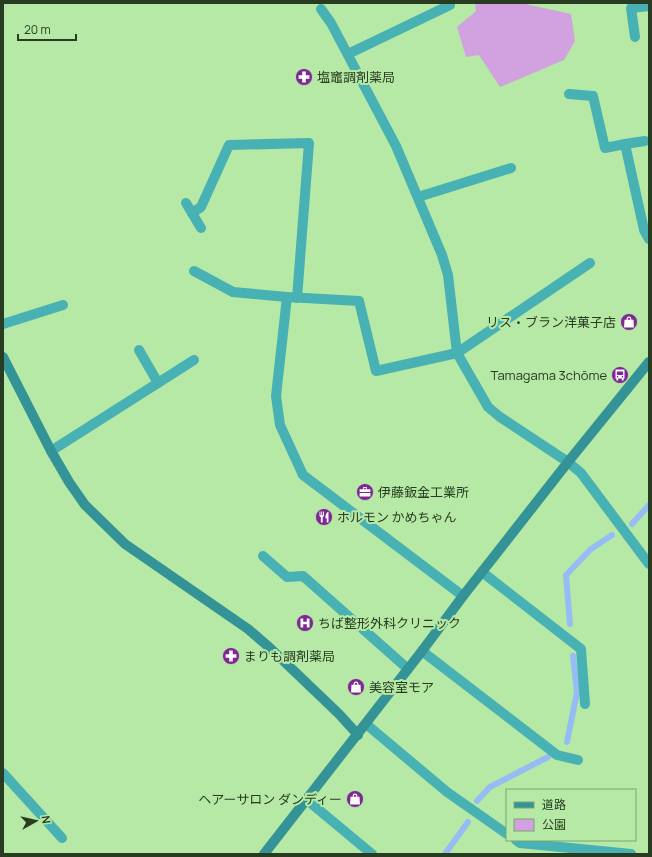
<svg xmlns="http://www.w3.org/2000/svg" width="652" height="857" font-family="Manrope,'Noto Sans JP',sans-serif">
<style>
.green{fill:#d2a1e0}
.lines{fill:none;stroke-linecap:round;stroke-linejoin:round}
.stream{stroke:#96bcf5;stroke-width:6}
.street{stroke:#48b1b4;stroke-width:10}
.secondary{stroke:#349396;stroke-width:10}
.labels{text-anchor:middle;stroke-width:4;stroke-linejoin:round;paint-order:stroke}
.poi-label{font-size:13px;fill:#273c21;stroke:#b6e9a5;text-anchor:start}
</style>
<rect width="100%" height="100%" fill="#b6e9a5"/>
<!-- green -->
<path class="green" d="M475 3H521L571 14 575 41 564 60 500 87 479 55 466 57 457 27 476 11Z"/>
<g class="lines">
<!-- stream -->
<g class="stream">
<path d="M632 524 649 505"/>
<path d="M570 624 566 575 591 549 612 535"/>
<path d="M567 742 577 692 573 656"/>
<path d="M477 801 490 787 548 757"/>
<path d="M445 854 468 822"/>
</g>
<!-- street -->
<g class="street">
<path d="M321 9 331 23 396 146 442 255 448 275 457 353 488 407 500 417 568 462 581 473 649 564"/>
<path d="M635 37 631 8 649 6"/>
<path d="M348 54 450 5"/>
<path d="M569 94 593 96 605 148 625 144 644 230 649 239"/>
<path d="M625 144 645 141"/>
<path d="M418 197 511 168"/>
<path d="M186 203 192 213"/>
<path d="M201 228 192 213 201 207 229 145 309 143 297 298"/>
<path d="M194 271 233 292 287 297 359 301 376 371 457 353 590 263"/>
<path d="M287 297 276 396 280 425 303 475 463 596"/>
<path d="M3 324 63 305"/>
<path d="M139 350 158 383"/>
<path d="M51 451 194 360"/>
<path d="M263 556 287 577 303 576 408 669"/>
<path d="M482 572 581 649 585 704"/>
<path d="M422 651 557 755 578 760"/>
<path d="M366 724 447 792 507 834"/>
<path d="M3 773 62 838"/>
<path d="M307 800 372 854"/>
<path d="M516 840 520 843 631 854"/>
</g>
<!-- secondary -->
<g class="secondary">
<path d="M3 357 51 451 69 482 85 505 125 544 248 629 270 648 339 714 358 735"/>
<path d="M264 854 422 651 463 596 568 462 649 362"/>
</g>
</g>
<!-- icons -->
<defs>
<g id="pharmacy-disc" transform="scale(0.9)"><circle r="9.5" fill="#7e2795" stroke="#b6e9a5"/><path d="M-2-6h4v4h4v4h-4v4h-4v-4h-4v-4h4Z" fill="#fff"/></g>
<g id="shop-disc" transform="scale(0.9)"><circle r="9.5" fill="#7e2795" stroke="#b6e9a5"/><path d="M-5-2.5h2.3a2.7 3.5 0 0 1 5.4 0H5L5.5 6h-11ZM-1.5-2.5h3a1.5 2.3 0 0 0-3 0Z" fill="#fff"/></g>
<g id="bus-disc" transform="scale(0.9)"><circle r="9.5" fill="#7e2795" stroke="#b6e9a5"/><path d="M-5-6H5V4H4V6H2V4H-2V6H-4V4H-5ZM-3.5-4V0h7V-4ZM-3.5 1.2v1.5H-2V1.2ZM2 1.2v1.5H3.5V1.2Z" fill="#fff"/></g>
<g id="office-disc" transform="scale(0.9)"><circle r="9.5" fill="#7e2795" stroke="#b6e9a5"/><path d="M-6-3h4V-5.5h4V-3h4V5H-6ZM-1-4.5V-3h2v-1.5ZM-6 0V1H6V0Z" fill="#fff"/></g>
<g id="restaurant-disc" transform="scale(0.9)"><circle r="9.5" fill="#7e2795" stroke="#b6e9a5"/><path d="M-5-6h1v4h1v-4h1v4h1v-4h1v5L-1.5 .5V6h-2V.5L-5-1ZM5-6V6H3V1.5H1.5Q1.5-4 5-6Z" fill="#fff"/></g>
<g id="hospital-disc" transform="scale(0.9)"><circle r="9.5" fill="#7e2795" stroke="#b6e9a5"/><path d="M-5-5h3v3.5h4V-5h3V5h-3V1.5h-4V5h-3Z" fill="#fff"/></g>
</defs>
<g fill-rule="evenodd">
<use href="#pharmacy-disc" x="304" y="77"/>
<use href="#shop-disc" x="629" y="322"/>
<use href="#bus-disc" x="620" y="375"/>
<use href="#office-disc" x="365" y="492"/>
<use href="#restaurant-disc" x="324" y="517"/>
<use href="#hospital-disc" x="305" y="623"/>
<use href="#pharmacy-disc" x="231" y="656"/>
<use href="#shop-disc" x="356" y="687"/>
<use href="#shop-disc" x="355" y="799"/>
</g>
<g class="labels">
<!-- poi labels -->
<g class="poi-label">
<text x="317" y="82">塩竈調剤薬局</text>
<text x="616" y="327" text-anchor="end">リス・ブラン洋菓子店</text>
<text x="607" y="380" text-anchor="end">Tamagama 3chōme</text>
<text x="378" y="497">伊藤鈑金工業所</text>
<text x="337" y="522">ホルモン かめちゃん</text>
<text x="318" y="628">ちば整形外科クリニック</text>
<text x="244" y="661">まりも調剤薬局</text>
<text x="369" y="692">美容室モア</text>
<text x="342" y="804" text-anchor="end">ヘアーサロン ダンディー</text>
</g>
</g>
<!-- border -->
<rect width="652" height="857" fill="none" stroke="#273c21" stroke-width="8"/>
<!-- legend -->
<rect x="506" y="789" width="130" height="52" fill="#b6e9a5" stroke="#7da470"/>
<rect x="514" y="802" width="20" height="6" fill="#349396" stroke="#7da470"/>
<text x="542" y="809" font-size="12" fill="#273c21">道路</text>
<rect x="514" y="819" width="20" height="12" fill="#d2a1e0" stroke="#7da470"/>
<text x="542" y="829" font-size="12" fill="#273c21">公園</text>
<!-- north arrow -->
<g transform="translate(36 821) rotate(82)" stroke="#b6e9a5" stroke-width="3" paint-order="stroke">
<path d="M0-3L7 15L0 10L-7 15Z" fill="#273c21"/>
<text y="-6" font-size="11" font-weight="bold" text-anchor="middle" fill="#273c21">N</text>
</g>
<!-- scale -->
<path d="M18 34v6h58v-6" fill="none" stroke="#273c21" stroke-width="2"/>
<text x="24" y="34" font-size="12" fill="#273c21" stroke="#b6e9a5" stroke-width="3" paint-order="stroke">20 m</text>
</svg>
